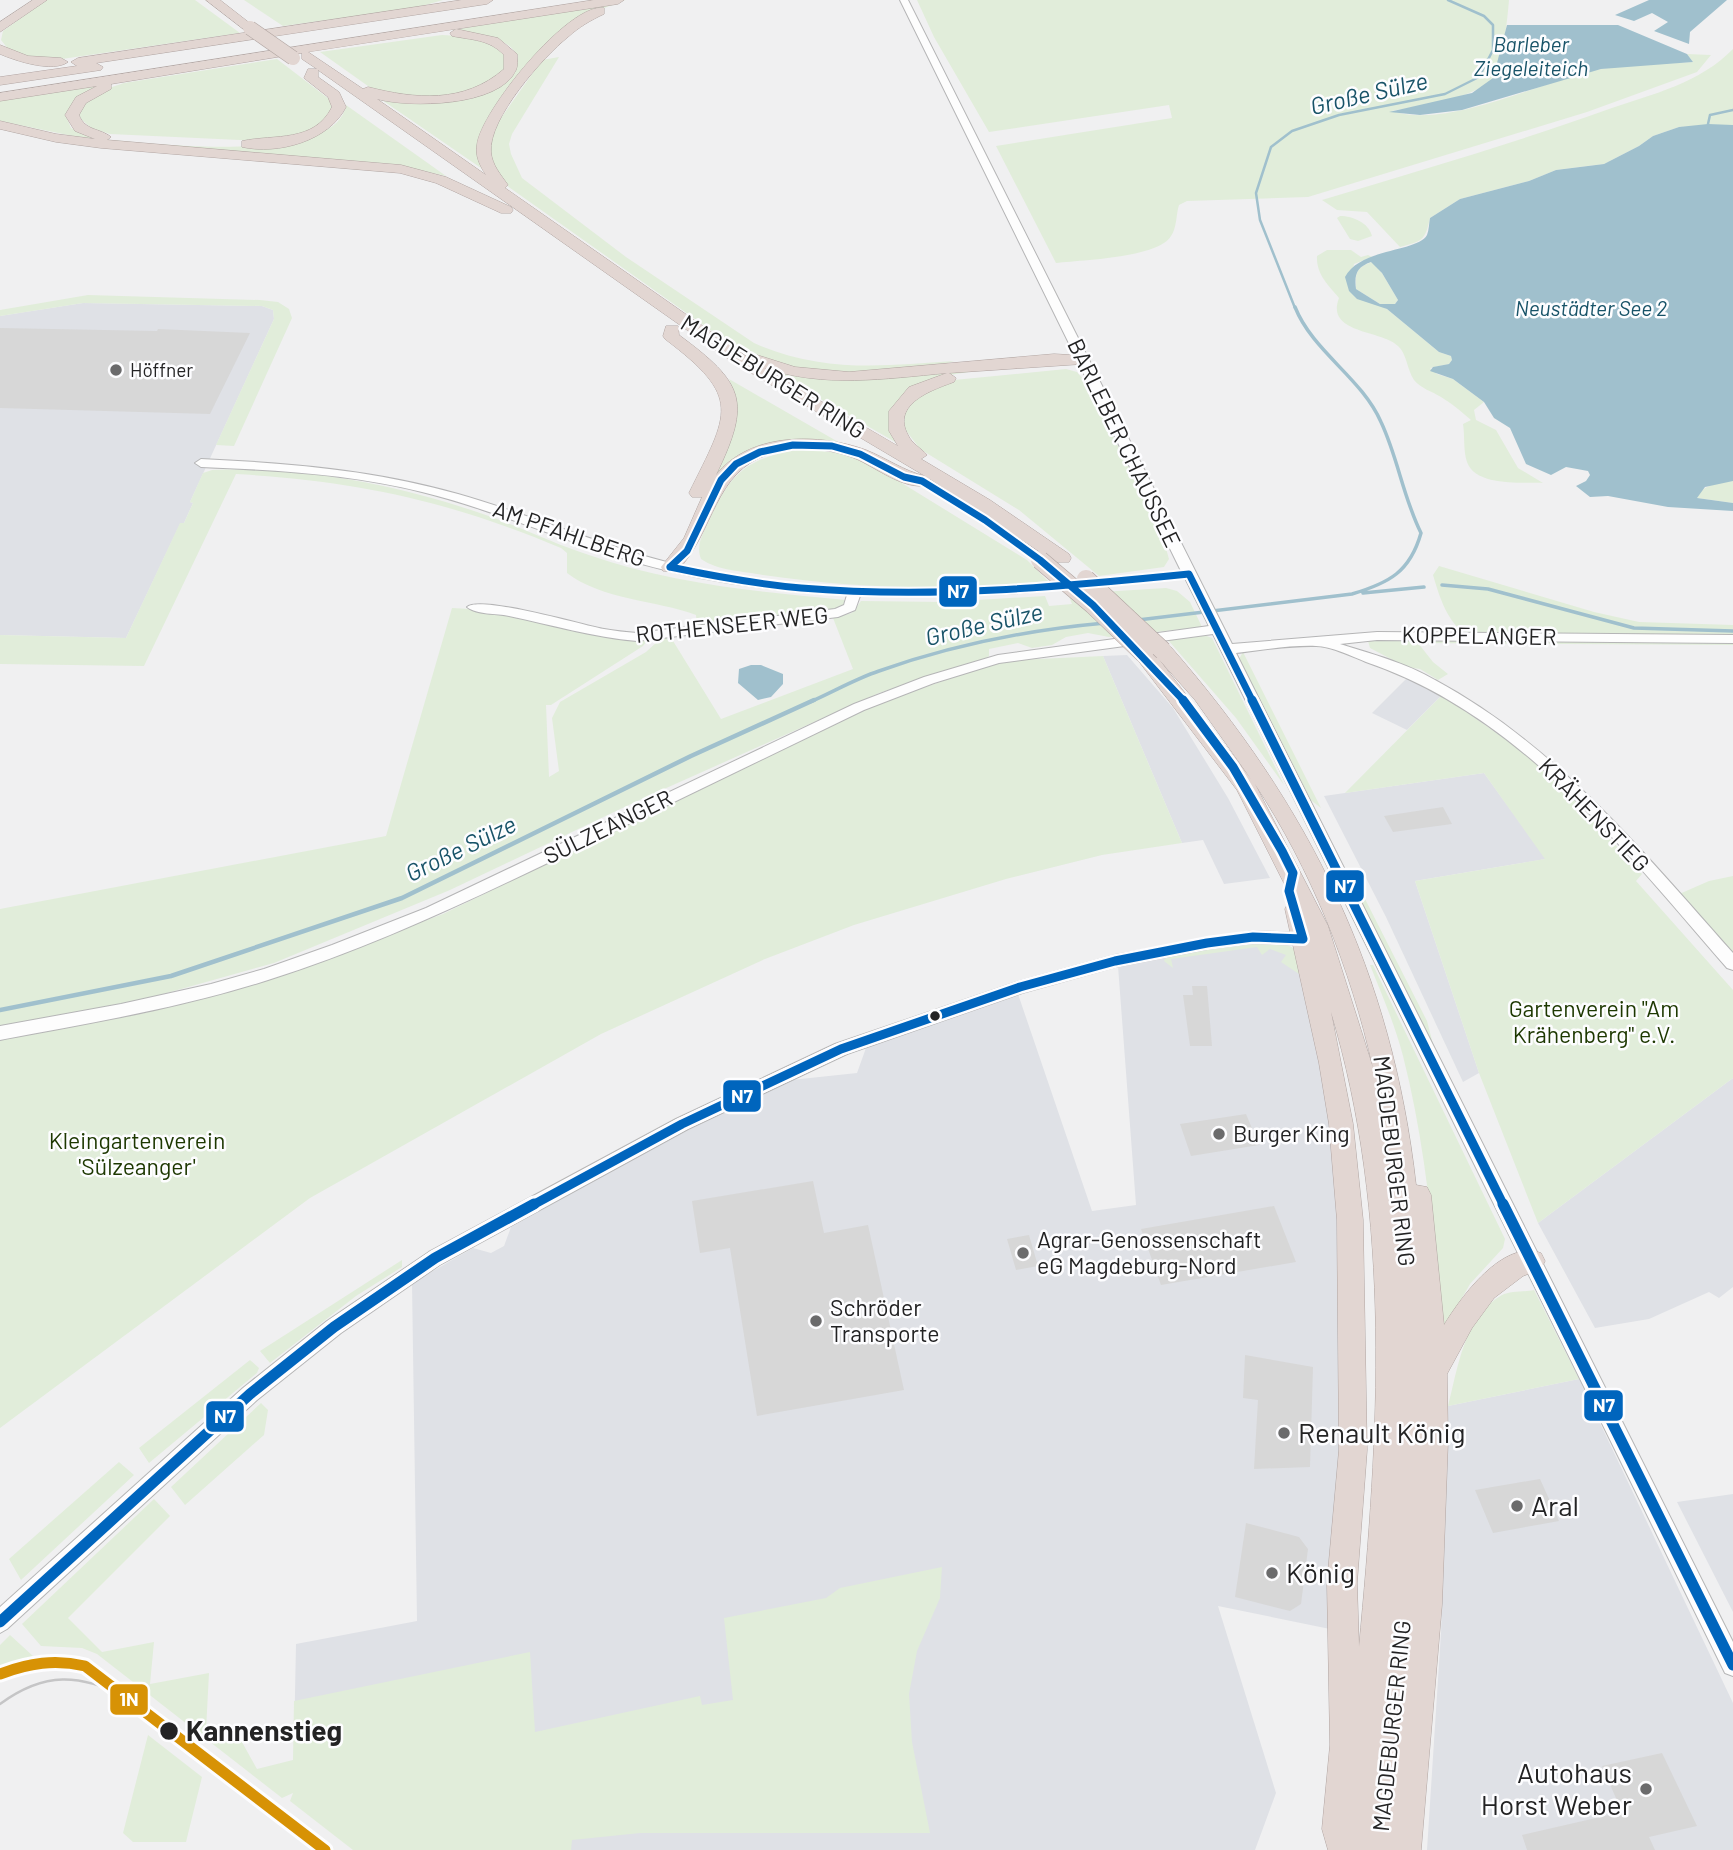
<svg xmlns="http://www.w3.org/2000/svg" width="1733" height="1850" font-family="Barlow,sans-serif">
  <rect width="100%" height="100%" fill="#f0f0f1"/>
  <path fill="#dfe1e6" d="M83,303L262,306L273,310L274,319L190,502L193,503L184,523L180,524L126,638L0,635V316Z
    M1127,655L1173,708L1228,798L1270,878L1224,884L1203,840L1182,843L1103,656Z
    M1407,678L1442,695L1407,730L1372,713Z
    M1484,773L1546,859L1415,881L1479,1073L1463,1082L1386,917L1324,796Z
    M1257,942L1298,953L1325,1083L1335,1171L1345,1344L1330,1629L1218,1606L1276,1793L1255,1850H491L293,1792L296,1644L417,1621L412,1283L473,1248L491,1253L504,1246L511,1227L690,1127L791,1080L857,1073L866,1048L1018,994L1092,1211L1136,1205L1118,966Z
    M1733,1078V1287L1719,1298L1709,1292L1649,1319L1595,1328L1538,1223Z
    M1579,1379L1733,1703V1850H1427L1441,1633L1448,1406Z
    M1733,1494V1612L1677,1502Z"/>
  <path fill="#e1edda" d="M46,0H195L240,33L55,60L36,59L9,50L1,40L3,31Z
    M244,0H443L415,8L283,26Z
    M626,0L577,18L547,42L484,127L477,149L481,168L382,100L442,102L515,71L518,56C504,33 473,34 452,30Z
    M917,0H1509C1507,23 1504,54 1494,75C1483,98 1416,106 1392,111C1449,130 1543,80 1601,69C1631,64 1663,64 1693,62L1687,54L1711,55L1697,72L1587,112L1308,197L1187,201L1179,205C1176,214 1177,228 1171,236C1158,258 1081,260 1056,263L996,146L1172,118L1169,105L989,132L934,37Z
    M442,35C465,36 489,39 506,56L504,70L498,77L463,93L426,98L375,91L320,52Z
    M1733,49V125L1679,127L1653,136L1639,146L1604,164L1556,170L1529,181L1460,199L1430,218C1425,241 1422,241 1400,247L1367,212L1337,210L1322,200C1418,171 1515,143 1609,109C1653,94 1700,83 1733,49Z
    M559,57L512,134L509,144L511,154L522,178L626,257L754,343C822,373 882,366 954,361C884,385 789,382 726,341L506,185L492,170L489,135L542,60Z
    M277,59L333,102L332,112L315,128L300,134L259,141L110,134L91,128L81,119L79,114L82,103L103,90L124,83Z
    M110,82C92,90 72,96 66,116L71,128L88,136L110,140C155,144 337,165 346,105L446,176L391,164L97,141L0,121V99Z
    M1340,216C1353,216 1369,223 1372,236L1358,241L1350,239L1337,218Z
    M1327,250H1351L1361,257L1368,255L1372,257L1354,264L1349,291L1387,309L1439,352L1451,356L1452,360L1449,364L1430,368L1437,374L1453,379L1484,402L1474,410L1476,420L1496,430L1518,468L1543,483C1522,482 1476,487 1467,462C1463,450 1465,436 1463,424L1471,420C1462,412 1451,403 1441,397C1433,392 1420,388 1414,380C1407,370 1407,354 1398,346C1382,330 1325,334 1339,298C1328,285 1316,274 1317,256Z
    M1372,262L1382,273L1398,300L1395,304H1380L1356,289C1355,274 1356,267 1372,262Z
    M88,295L260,300L278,302L289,309L292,318L234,446L216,445L274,319L273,310L262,306L83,303L0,316V310Z
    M763,366L795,374L987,369L950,375L910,390L897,443Z
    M1066,369L1077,372L1088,385L1163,538L1169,559L1164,567L1099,576L1019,510L920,449L904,428L905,413L918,395L954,380Z
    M729,379L840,443L747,453L684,545L681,544L735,426L737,403Z
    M803,449L848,454L892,477L1027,560L1048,581C953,591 858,589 763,575C743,571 718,571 701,559C696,546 702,535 708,523C730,472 748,457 803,449Z
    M212,470C298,465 399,485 480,513C517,525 552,543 589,555C672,584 759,592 846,600L845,605L842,608L697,626L696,615C656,600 602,600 567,573V553L561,548C448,501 359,481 236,474L144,666L0,664V635L126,638L180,523H184L193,503L190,502L203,473Z
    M1733,481V503L1697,498C1702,484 1720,483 1733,481Z
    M1439,566L1594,612L1639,622L1733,625V636L1463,632C1446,619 1439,595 1433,575Z
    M1166,588L1177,591L1190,602L1202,627L1109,637L1088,633L1066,637L1052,645L1032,648L1018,643L989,649V656L986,658L879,693L635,802L450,890L274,963L142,1000L0,1026V909L386,836L452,608L488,610L648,640L643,646L551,705H546L549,777L559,771L552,718L560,702L646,652L658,641L670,636L721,719L853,669L833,618L852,613L861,601L944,602L1045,596L1049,606L1072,604L1068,594Z
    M1204,635L1212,638L1284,785L1236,718L1168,640Z
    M1372,639L1733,642V645L1418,643L1433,662L1448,674L1438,680L1420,669L1406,667L1370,648L1368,641Z
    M1243,652L1321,808L1308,798L1239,659Z
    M1103,656L1182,843L1102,855L1006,879L854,925L765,959L601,1034L310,1198L0,1428V1038L148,1012L243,987L443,914L877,704L986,666L1017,660Z
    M1442,695L1541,764L1642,874L1636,881L1733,990V1078L1538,1223L1479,1073L1415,881L1545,859L1484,773L1345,793Z
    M1733,876V957L1677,895L1709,881Z
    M1362,893L1427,1021L1433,1044L1359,898Z
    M1236,943H1284L1297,950L1304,971L1299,974L1281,962L1286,955L1270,949L1262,955L1257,947L1171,959L1173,968L1164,961L1167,955Z
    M1370,965H1373L1505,1239L1503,1248L1470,1284L1442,1333C1434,1240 1426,1146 1403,1056C1395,1025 1382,995 1370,965Z
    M402,1260V1267L356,1296L270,1363L260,1351Z
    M1534,1290L1579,1379L1448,1406C1458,1368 1464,1316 1502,1295C1510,1291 1525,1292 1534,1290Z
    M250,1360L259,1368L257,1373L149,1463L139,1448Z
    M261,1403L268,1410L264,1435L185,1505L171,1487Z
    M119,1462L134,1475L21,1580L9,1559Z
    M154,1499L170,1516L68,1618L102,1652L154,1642L150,1684L209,1673L206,1730L233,1726L257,1769L293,1760L294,1701L530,1652L535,1732L700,1696L702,1705L733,1700L724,1618L826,1598L840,1588L942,1567L940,1598L917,1651L909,1694L912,1742L930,1833H640L572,1840L571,1850H353L290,1801L293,1793L282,1798L97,1654L82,1648L41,1646L22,1624Z
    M10,1635L33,1656L0,1668V1645Z
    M148,1735L202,1777L186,1842H133L123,1833Z"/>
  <path fill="#a0c0cd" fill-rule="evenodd" d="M1649,0H1727L1690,32L1689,44L1654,31L1668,22L1652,13L1634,21L1615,15Z
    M1507,25H1618L1687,54L1693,62L1601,69L1462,110L1420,115L1389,112L1472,93L1493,78Z
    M1708,124L1733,125V481L1705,487L1697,498L1733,503V511L1668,507L1608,496L1590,497L1576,486L1586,481L1590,475L1588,471L1566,467L1551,475L1526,464L1510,428L1494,418L1484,402L1453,379L1430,371L1433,367L1449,364L1452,360L1451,356L1439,352L1387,309L1357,299L1349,291L1345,277C1360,248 1418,252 1427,235C1429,230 1429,223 1430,218L1460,199L1529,181L1556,170L1604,164L1639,146L1653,136L1679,127ZM1371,262L1382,273L1398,300L1395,304H1380L1356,289C1354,274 1357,267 1371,262Z
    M751,665H761L783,674V684L771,697L758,700L738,683L739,669Z"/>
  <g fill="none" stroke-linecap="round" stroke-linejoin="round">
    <path stroke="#a0c0cd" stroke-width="2.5" d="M1708,124L1710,115L1733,110
      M1295,308L1260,220L1256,193L1271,147L1292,131L1339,115L1445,94L1479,77L1493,50V25L1484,16L1448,0"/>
    <path stroke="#a0c0cd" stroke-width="3.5" d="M1442,585L1488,589L1634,628L1733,631
      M1363,593L1424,587
      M1138,620L1352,594C1389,583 1410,572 1421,533C1403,497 1398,458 1381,422C1361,377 1313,352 1295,307
      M810,702C833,692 855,679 879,671C952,645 1028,630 1105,623"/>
    <path stroke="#a0c0cd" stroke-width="4.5" d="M0,1010L171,976L402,898L691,756L814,700"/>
  </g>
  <path fill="#d7d7d7" d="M0,328L157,331L158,329L250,333L210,414L0,408Z
    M1443,807L1452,824L1393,832L1384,816Z
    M1192,986H1207L1212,1046H1190L1183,995H1193Z
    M1246,1114L1259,1145L1191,1156L1180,1124Z
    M813,1181L824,1233L868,1225L904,1390L757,1416L730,1248L700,1253L692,1201Z
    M1274,1206L1296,1262L1161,1285L1141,1229Z
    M1029,1235L1038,1266L1016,1270L1007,1239Z
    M1245,1355L1313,1367L1310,1467L1254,1469L1258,1400L1243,1398Z
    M1540,1479L1559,1521L1493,1533L1475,1490Z
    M1246,1523L1299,1537L1308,1549L1301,1604L1290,1611L1235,1597Z
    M1662,1753L1697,1826L1649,1837L1655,1850H1527L1522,1835L1622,1812L1602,1766Z"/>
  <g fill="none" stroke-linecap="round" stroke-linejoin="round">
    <defs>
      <path id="minor" d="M900,0H908L1232,644L1377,632L1733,635V643L1377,640L1340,644C1372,654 1406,663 1435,680C1556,745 1643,852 1733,953V970L1727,968C1624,850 1520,714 1366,662C1351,656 1331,646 1316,646C1290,645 1262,650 1236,653L1733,1642V1676L1725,1673L1213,634L999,663L934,683L864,710C769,756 674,802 579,848C477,897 376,946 268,980C181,1008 90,1023 0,1040V1026L121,1004L211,984L264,969L332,945L426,908L854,704L924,677L998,655L1209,626L1185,578L1007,594L860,596L855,610L838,617L637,641C593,637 552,625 509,616C496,613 477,615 467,607C480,595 582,625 604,629C615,631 626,632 637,633L835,609L844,605L847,595C776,592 706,582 638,563C565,542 495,510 422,492C350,474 275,470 201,467L195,463L201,459C288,463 374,470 458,494C539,517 617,553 701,570C858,602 1023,587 1181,571Z
        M1253,931L1303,933L1309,935L1311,939L1309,943L1303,945L1253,943L1207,949L1115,967L1022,993L847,1054L688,1129L441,1264L341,1333L257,1400L7,1629L0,1633V1607L243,1388L327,1321L429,1252L676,1119L835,1044L1020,981L1115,955Z"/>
      <path id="highway" d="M33,0H47L0,32V22Z
        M206,0H220L256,28L254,31H246Z
        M462,0H493L487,4L96,63L103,67L101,70L0,85V77L77,66L71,62L78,58Z
        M594,0H624L618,4L456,29L498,38L517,54C517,59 518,66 516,70C500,107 409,108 377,99L486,175C480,166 475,156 477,145C480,112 569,2 604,8V14C591,20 579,27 568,37C543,57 488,119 491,152C492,165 501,175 508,185L505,188L750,359L757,355L795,367L849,372L1054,354L1089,356L1091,359L1083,364L949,373L956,378L954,382C932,390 891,404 908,435C912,444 921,448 927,455L921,459L990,500L1069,554L1071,558L1069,562H1055L930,479L928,485C904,491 876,467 854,458C828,448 797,446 770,454C713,471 715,532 677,571H663L661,567L684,538L702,497H692L689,493C729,412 743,398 665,339L663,336L666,326H678L679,335C744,383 752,401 716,475C750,432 819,433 866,450C886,458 904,471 925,476L731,361L318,70V77L339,92L346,107C329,141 278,155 242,147V141C275,134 314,143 332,107L328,97L304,78L308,69H317L302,59V53L111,84V89L86,103L79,115C85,131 100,128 111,137L107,140L401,165L446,177L511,207L513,210L511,213H501L436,183L400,173L101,148L56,142L0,129V121L56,134L95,139L75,131L65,115L76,97L97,86L0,101V93ZM456,29L450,33L452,36C471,40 489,39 504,55V69C464,104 415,99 368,87L363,89L308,52ZM764,368C824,388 884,379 947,373L909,387L889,411V431L898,446Z
        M0,45L28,56L61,58L68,62C53,73 16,61 0,54Z
        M1163,645L1170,646C1310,806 1392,973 1416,1185L1427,1187L1431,1195L1444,1325C1461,1297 1503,1239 1541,1253L1545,1261L1541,1269L1523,1276L1494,1298L1472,1328L1447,1374L1448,1441L1442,1604L1421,1850H1328L1322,1829L1330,1745L1327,1583L1339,1450L1337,1220L1329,1124L1319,1063L1285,909L1288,903L1293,901L1237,790L1137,659L1134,654L1137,649H1151L1251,779L1195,700L1156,656L1153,651L1156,646ZM1255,784C1311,869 1351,969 1373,1068L1328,926ZM1331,1012C1393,1217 1379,1436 1359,1647L1357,1583L1367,1450L1363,1220L1353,1124Z"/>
    </defs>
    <use href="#minor" stroke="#b5b5b6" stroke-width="2"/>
    <use href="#highway" stroke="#b1a5a2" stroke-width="1"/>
    <use href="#minor" fill="#fdfdfd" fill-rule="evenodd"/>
    <use href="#highway" fill="#e2d6d2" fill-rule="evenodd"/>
    <path stroke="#c5c5c6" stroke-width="2.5" d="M0,1704C45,1671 79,1674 128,1697"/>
    <defs>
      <path id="highway-bridge-far1" d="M250,28L293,58"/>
      <path id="highway-bridge" d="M1040,560L1093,605L1144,654
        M1086,579L1163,651"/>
    </defs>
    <use href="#highway-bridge-far1" stroke="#b1a5a2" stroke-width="15" stroke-linecap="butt"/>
    <use href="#highway-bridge" stroke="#b1a5a2" stroke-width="19" stroke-linecap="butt"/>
    <use href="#highway-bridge-far1" stroke="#e2d6d2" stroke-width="14"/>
    <use href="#highway-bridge" stroke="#e2d6d2" stroke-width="18"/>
    <defs>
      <path id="bus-1-far2" d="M670,567C713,576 757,584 801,588C931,599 1060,587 1189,574L1253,702
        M670,567L687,551L721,480L736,464L760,452L793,445L832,446L860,454L904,477L922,481L985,520L1040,560L1093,605L1185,702"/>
      <path id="bus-1-far1" d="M1252,700L1504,1206
        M531,1206L682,1124L841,1049L1020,987L1115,961L1207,943L1253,937L1303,939L1289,891L1293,873L1282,851L1233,767L1183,700"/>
      <path id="bus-1" d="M1503,1204L1733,1665
        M0,1622L250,1394L334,1327L435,1258L534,1204"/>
    </defs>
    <use href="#bus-1-far2" stroke="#fdfdff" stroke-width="11"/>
    <use href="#bus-1-far1" stroke="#fdfdff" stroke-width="14"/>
    <use href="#bus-1" stroke="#fdfdff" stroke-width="17"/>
    <use href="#bus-1-far2" stroke="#0065bd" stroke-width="7"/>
    <use href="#bus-1-far1" stroke="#0065bd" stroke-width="9"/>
    <use href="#bus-1" stroke="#0065bd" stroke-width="11"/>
    <defs>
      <path id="tram-1" d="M0,1674C29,1663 55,1659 85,1666L325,1850"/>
    </defs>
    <use href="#tram-1" stroke="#fdfdff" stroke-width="17"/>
    <use href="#tram-1" stroke="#d79205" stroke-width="11"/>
  </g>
  <g fill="#6b6b6c" stroke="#fdfdff" stroke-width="2.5">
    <circle cx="116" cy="370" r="7"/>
    <circle cx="1219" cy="1134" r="7"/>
    <circle cx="1023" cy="1253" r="7"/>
    <circle cx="816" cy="1321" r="7"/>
    <circle cx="1284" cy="1433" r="7"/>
    <circle cx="1517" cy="1506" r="7"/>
    <circle cx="1272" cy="1573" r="7"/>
    <circle cx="1646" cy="1789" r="7"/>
  </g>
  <g fill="#232324" stroke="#fdfdff" stroke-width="2.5">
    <circle cx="935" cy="1016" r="6"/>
    <circle cx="169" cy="1731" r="10"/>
  </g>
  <g text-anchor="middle" stroke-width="5" stroke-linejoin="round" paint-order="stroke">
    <g font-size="19" fill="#232324" stroke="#fdfdff" text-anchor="start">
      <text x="130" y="377">Höffner</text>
    </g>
    <g font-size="21" font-style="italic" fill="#185368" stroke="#fdfdff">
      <text x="1531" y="52">Barleber<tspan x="1531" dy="24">Ziegeleiteich</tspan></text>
      <text x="1591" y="316">Neustädter See 2</text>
    </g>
    <g font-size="23" fill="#232324" stroke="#fdfdff">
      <text transform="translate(773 377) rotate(32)" y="8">MAGDEBURGER RING</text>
      <text transform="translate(1124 443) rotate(64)" y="8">BARLEBER CHAUSSEE</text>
      <text transform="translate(569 534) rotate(19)" y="8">AM PFAHLBERG</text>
      <text transform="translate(732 625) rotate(-6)" y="8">ROTHENSEER WEG</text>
      <text transform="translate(1479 636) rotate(1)" y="8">KOPPELANGER</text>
      <text transform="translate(1594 815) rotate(46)" y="8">KRÄHENSTIEG</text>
      <text transform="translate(608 827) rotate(-26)" y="8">SÜLZEANGER</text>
      <text transform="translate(1394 1161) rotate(83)" y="8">MAGDEBURGER RING</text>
      <text transform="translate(1392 1726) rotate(-84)" y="8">MAGDEBURGER RING</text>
    </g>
    <g font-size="23" fill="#1d3801" stroke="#fdfdff">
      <text x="1594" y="1017">Gartenverein "Am<tspan x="1594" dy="26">Krähenberg" e.V.</tspan></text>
      <text x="137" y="1149">Kleingartenverein<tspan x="137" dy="26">'Sülzeanger'</tspan></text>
    </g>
    <g font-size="23" fill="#232324" stroke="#fdfdff" text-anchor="start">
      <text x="1233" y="1142">Burger King</text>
      <text x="1037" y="1248">Agrar-Genossenschaft<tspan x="1037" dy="26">eG Magdeburg-Nord</tspan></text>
      <text x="830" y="1316">Schröder<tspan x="830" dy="26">Transporte</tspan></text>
    </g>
    <g font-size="24" font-style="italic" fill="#185368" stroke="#fdfdff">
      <text transform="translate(1369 94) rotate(-13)" y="8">Große Sülze</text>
      <text transform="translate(984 625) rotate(-13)" y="8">Große Sülze</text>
      <text transform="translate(461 849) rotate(-26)" y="8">Große Sülze</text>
    </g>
    <g font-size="28" fill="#232324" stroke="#fdfdff" text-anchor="start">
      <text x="1298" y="1443">Renault König</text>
      <text x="1531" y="1516">Aral</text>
      <text x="1286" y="1583">König</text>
      <text x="1632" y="1783" text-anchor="end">Autohaus<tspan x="1632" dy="32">Horst Weber</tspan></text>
    </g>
    <g font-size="28" font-weight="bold" fill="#232324" stroke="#fdfdff" text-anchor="start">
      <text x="186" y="1741">Kannenstieg</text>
    </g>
  </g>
  <g stroke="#fdfdff" stroke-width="2.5">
    <rect x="938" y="575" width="40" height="33" rx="7" fill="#0065bd"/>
    <rect x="1325" y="869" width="40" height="34" rx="7" fill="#0065bd"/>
    <rect x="722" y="1079" width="40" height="34" rx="7" fill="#0065bd"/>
    <rect x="1583" y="1389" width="41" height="33" rx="7" fill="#0065bd"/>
    <rect x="205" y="1400" width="40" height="33" rx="7" fill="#0065bd"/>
    <rect x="109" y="1683" width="40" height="33" rx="7" fill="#d79205"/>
  </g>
  <g font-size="19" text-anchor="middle" font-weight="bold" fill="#fff">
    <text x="958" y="598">N7</text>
    <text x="1345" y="893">N7</text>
    <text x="742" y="1103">N7</text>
    <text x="1604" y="1412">N7</text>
    <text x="225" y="1423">N7</text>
    <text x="129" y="1706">1N</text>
  </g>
</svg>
